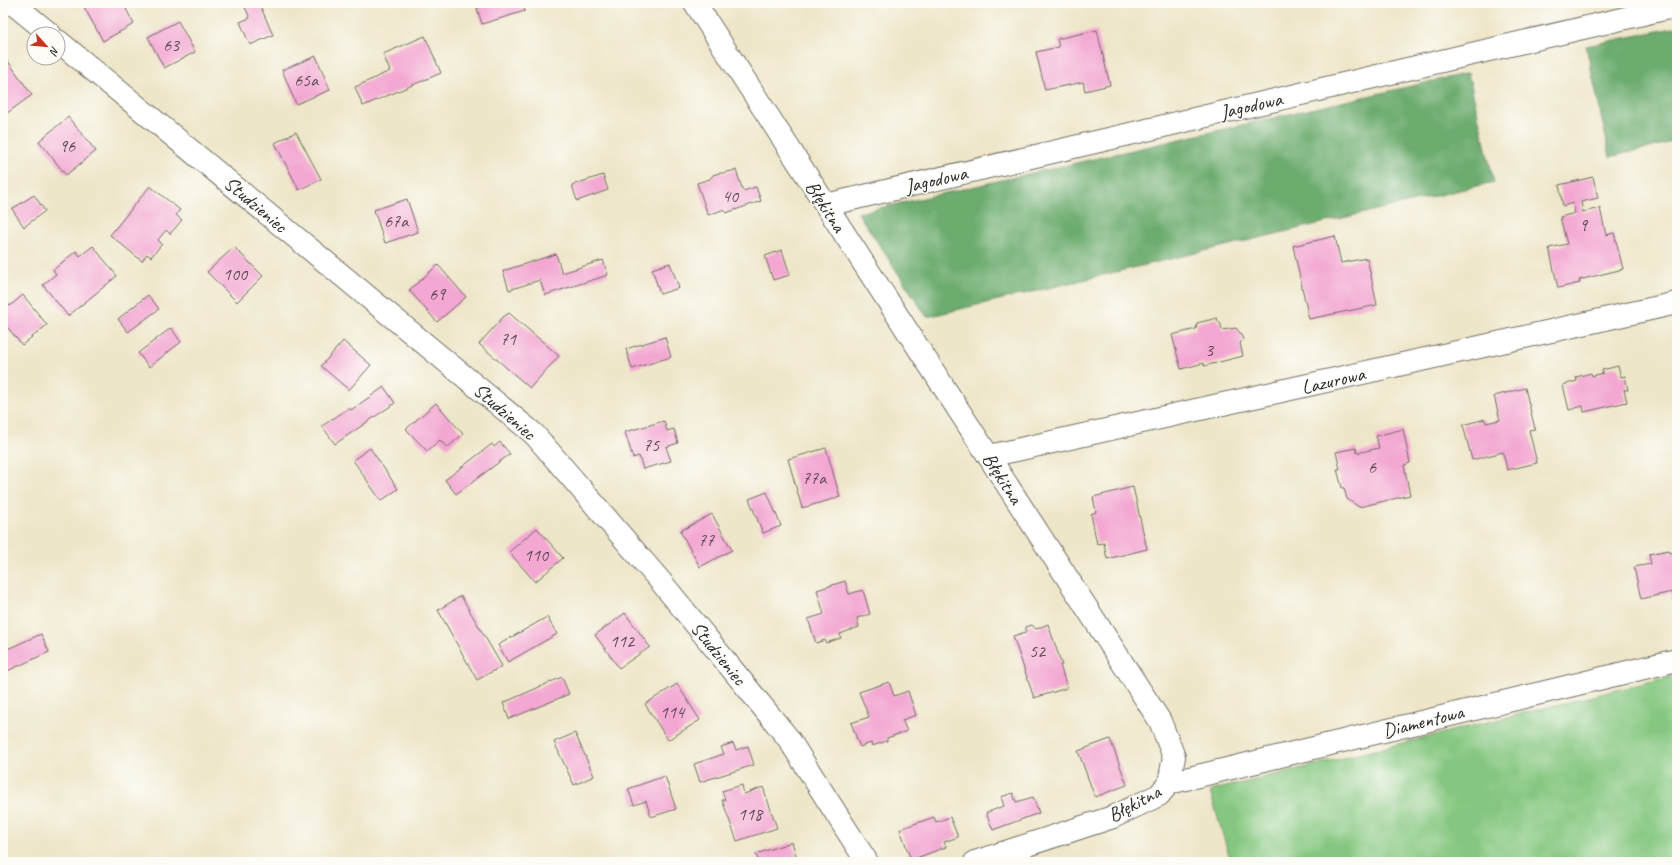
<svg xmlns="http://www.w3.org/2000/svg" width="1680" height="865" font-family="Caveat,sans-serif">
  <rect width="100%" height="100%" fill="#fdfcf7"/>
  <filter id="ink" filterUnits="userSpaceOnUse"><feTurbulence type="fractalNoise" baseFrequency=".025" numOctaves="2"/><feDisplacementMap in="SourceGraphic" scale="8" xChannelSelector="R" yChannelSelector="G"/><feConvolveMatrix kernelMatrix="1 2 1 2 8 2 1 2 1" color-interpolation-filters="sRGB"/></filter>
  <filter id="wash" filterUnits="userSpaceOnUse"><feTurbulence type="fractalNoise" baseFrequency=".012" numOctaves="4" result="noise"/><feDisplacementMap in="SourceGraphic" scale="16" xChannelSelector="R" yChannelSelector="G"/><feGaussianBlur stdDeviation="0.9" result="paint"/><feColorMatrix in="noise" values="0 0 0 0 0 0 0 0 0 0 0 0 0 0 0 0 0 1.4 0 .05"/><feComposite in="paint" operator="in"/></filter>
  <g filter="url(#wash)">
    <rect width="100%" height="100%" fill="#eee6c9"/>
    <path fill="#85c780" stroke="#587956" d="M1677,675V862H1231L1210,791Z"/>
    <path fill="#6cac6e" stroke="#4c6c4c" d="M1677,27V141L1610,157L1586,46Z
      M1468,73L1494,182L927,317L858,213Z"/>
    <g id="blocks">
      <path fill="#f3a7d2" d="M91,3H123L134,24L103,41L84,7Z
        M243,3H259L273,35L250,45L240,22L250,18Z
        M494,3H522L525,11L482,24L477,8Z
        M178,21L195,52L164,68L148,37Z
        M1097,30L1110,85L1085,91L1083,82L1045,90L1036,52L1059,47L1057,39Z
        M425,36L441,73L363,106L355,87L390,71L383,54Z
        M316,56L330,90L296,104L282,70Z
        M7,60L32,95L3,116V63Z
        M68,117L96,151L66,175L39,141Z
        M296,132L321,179L299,190L275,143Z
        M736,170L743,191L756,187L761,201L726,213L725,209L708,215L697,183L710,179L713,175L719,173H723Z
        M603,175L608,190L577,201L572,185Z
        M1593,177L1598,198L1581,202L1583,212L1600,208L1606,235L1614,233L1623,269L1579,280L1580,283L1558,288L1549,248L1567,244L1560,217L1575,213L1573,203L1563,206L1559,185Z
        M150,186L180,210L176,215L182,220L170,234L166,230L158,240L162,244L151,257L147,254L142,261L110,235Z
        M34,195L45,211L24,227L12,209Z
        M407,199L418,232L385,243L374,210Z
        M1335,236L1341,263L1367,258L1377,305L1309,319L1293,246Z
        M93,246L117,276L68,316L43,285L56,274L53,270L76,251L80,256Z
        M234,247L263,276L237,302L207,272Z
        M782,250L790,275L773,280L765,256Z
        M556,254L562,273L603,260L608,275L545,295L540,280L509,290L503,271Z
        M670,263L679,288L660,294L652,269Z
        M438,265L466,297L437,322L409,290Z
        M23,295L47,325L22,345L3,322V304L6,301L10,306Z
        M148,295L159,309L128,332L118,319Z
        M509,313L559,356L530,388L479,344L503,317Z
        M1217,318L1218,322H1220L1222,330L1236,328L1241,334L1243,340L1240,343L1243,356L1204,366V363L1181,369L1172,335L1196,329L1197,323Z
        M171,328L181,342L149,367L138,353Z
        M665,337L671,357L632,369L626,349Z
        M343,341L371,365L349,390L321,366Z
        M1618,366L1621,377L1625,376L1628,390H1624L1627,402L1584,412L1583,406L1569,410L1563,385L1577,381L1576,377L1591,373L1592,376L1603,373L1602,370Z
        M384,387L395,403L335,444L322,426L349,408L351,410Z
        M1525,388L1535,429L1529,430L1537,463L1507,470L1503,452L1472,460L1463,425L1485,419L1486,423L1500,420L1494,396Z
        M436,403L463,434L447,448L440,440L427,451L406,429Z
        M664,421L667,431L674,429L678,443L666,447L671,461L643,469L639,456L633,458L625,432Z
        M1403,429L1410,463L1404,465L1410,495L1359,507L1347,499L1344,488H1342L1337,469H1340L1336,452L1356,448L1357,453L1379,448L1376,436Z
        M500,442L510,454L456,494L445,480L492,444L494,447Z
        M370,448L398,489L381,501L353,460Z
        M826,448L840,497L802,508L788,459Z
        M1133,487L1147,549L1107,559L1104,543L1097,544L1091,514L1096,512L1093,497Z
        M767,492L781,526L763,533L749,499Z
        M712,514L732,550L700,567L680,531Z
        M537,528L563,558L535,582L509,552Z
        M1669,550L1670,553L1677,551V608L1676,609L1672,592L1641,599L1634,567L1651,564L1649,554Z
        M845,581L849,594L863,590L870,614L857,618L859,627L840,634L841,638L826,643L825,640L816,643L808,619L824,614L817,590Z
        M461,596L502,666L477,680L438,610Z
        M625,613L650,647L619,668L595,635Z
        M547,617L557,634L508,662L498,645Z
        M1048,624L1062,665H1060L1067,688L1034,698L1013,636L1026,632V627L1032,625L1036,629Z
        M41,634L49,652L3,673V651Z
        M562,677L569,694L509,719L503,703Z
        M889,682L894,696L908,691L916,715L902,720L907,731L887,738V741L872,746L871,743L860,747L851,723L869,717L859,692Z
        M677,684L700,720L668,740L645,704Z
        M575,733L594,776L574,785L554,742Z
        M1110,739L1127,785L1095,797L1078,751Z
        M733,743L736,750L748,746L754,765L700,782L694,764L724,754L721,747Z
        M665,776L676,809L651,817L646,801L634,805L628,789Z
        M742,785L744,794L763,787L777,828L737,841L722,800H725L722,791Z
        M1013,793L1016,802L1033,797L1039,813L993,830L986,813L1004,806L1001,797Z
        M934,817L936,822L950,817L958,837L944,842L946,847L911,860L900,829Z
        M792,842L798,862H759L756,854Z"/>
    </g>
  </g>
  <g filter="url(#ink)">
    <use href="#blocks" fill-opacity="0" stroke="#6f6c62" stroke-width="1"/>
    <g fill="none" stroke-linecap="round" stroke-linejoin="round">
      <defs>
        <path id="minor" d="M12,3L50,34
          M695,3L1160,721L1174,757L1169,783L1159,795L1113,817L975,862
          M58,41L534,434L662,583L788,738L867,862
          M826,205L1677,6
          M989,456L1677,303
          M1169,783L1677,660"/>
      </defs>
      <use href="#minor" stroke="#6f6c62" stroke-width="24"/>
      <use href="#minor" stroke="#fff" stroke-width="22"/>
    </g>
  </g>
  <g text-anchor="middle" stroke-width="3" stroke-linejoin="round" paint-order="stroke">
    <g font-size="18" fill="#5d4a55">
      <text x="171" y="51">63</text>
      <text x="306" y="86">65a</text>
      <text x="67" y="152">96</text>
      <text x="730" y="202">40</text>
      <text x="396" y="227">67a</text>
      <text x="1583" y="231">9</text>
      <text x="235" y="280">100</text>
      <text x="437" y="300">69</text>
      <text x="508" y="345">71</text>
      <text x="1209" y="356">3</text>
      <text x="651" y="451">75</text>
      <text x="1372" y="473">6</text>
      <text x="814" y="484">77a</text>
      <text x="706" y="546">77</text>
      <text x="536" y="561">110</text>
      <text x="622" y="647">112</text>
      <text x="1037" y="657">52</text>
      <text x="672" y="718">114</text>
      <text x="750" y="820">118</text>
    </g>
    <g font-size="20" fill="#2b2b2b" stroke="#fdfcf7">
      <text transform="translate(1251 105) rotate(-13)" y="7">Jagodowa</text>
      <text transform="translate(936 179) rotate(-13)" y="7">Jagodowa</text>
      <text transform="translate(256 204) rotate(40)" y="7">Studzieniec</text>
      <text transform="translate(826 206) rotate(57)" y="7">Błękitna</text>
      <text transform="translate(1333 380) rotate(-13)" y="7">Lazurowa</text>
      <text transform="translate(505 411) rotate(41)" y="7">Studzieniec</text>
      <text transform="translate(1003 478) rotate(57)" y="7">Błękitna</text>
      <text transform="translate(719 653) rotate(51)" y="7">Studzieniec</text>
      <text transform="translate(1423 721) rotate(-14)" y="7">Diamentowa</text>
      <text transform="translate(1134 803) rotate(-28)" y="7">Błękitna</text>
    </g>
  </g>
  <rect width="1680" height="865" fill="none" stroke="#fdfcf7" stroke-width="16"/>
  <g transform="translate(46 46) rotate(117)"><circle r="19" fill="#fdfcf7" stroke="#a9a8a5"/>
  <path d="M0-3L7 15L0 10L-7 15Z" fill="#c8321e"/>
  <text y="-6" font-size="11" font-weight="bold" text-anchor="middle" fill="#2b2b2b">N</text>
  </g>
</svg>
